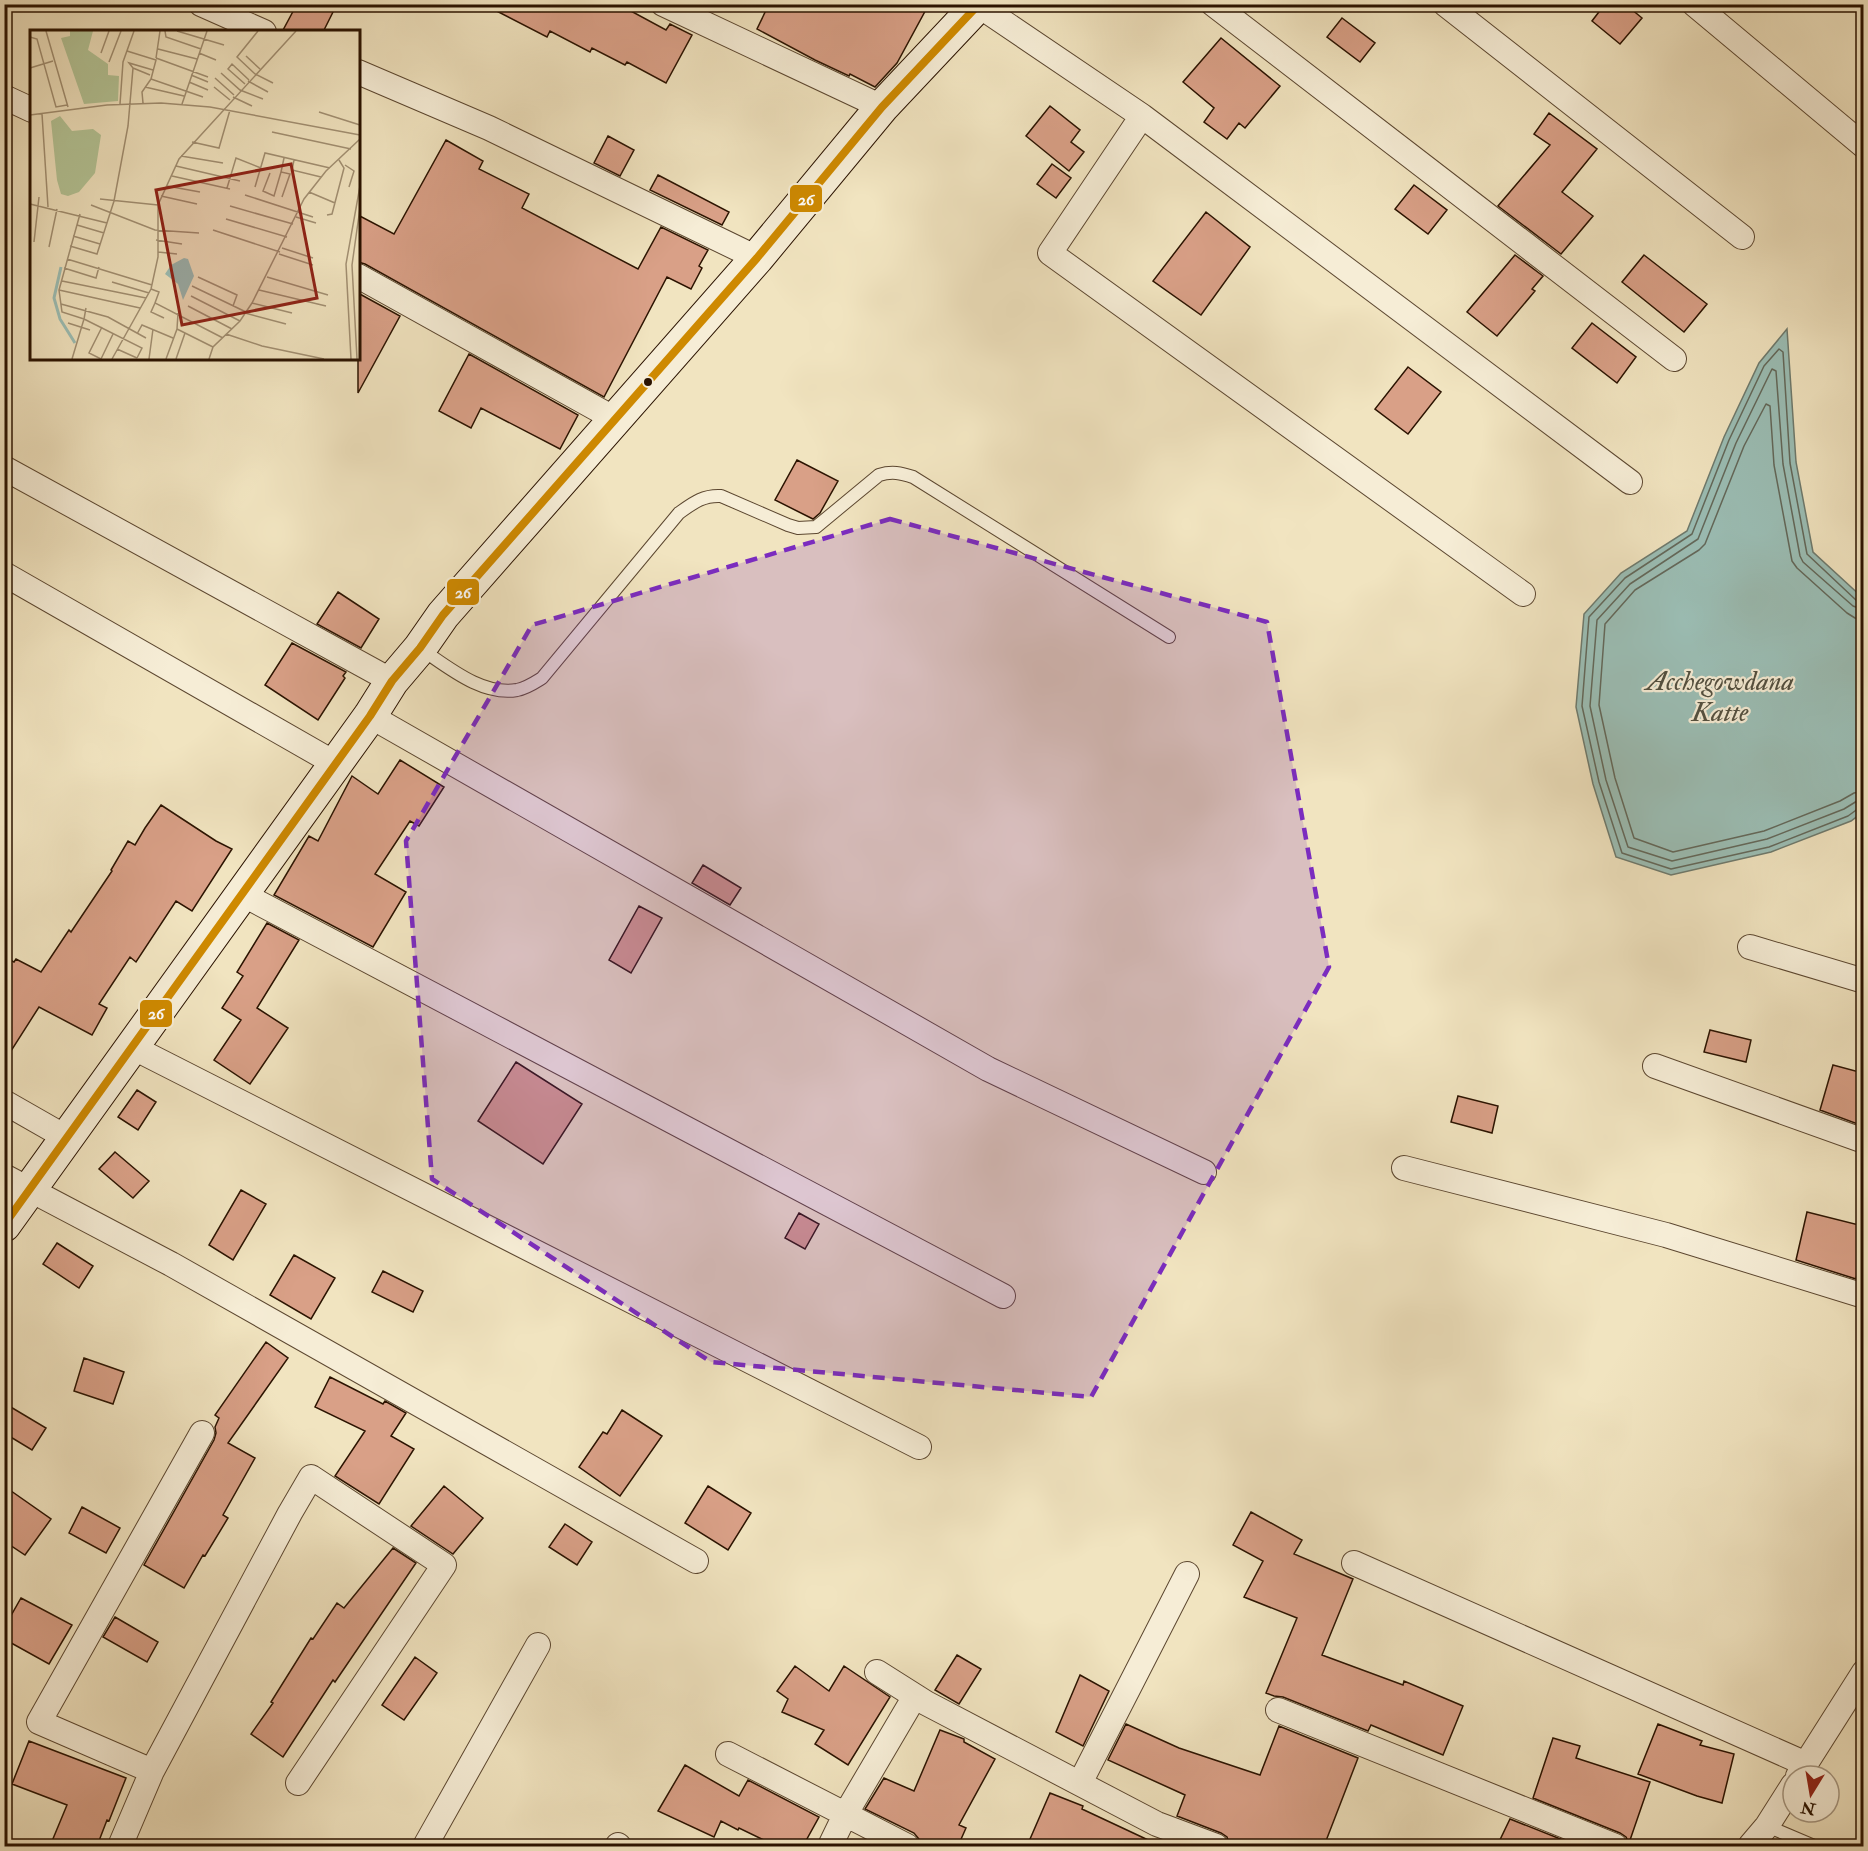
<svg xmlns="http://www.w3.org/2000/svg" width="1868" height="1851" font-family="'IM FELL Double Pica',serif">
  <rect width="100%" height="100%" fill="#f1e4c0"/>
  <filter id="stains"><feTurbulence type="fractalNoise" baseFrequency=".00333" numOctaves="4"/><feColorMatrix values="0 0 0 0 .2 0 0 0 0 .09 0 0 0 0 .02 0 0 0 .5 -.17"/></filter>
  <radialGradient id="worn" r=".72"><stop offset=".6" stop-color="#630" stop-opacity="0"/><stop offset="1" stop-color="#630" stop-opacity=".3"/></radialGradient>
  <path fill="#9bbeb5" stroke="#6e7a6d" stroke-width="1.5" d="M1787,329L1796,462L1813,552L1863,598V812L1851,821L1771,852L1671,875L1616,857L1593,784L1576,707L1584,614L1621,573L1687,531L1724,437L1759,363Z"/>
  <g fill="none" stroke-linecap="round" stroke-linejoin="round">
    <path stroke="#63685a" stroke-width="1.5" d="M1864,602L1857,601L1807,554L1790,463L1783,352L1779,349L1764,366L1729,440L1692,534L1625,578L1589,617L1582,706L1599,782L1622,853L1671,869L1769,847L1848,816L1859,808H1864
      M1864,610L1853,606L1803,562L1800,556L1783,464L1776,371L1772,369L1736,443L1698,539L1630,584L1597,620L1590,706L1606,780L1628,847L1672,861L1767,839L1844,809L1857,801L1864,800
      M1864,619L1855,618L1847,613L1797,568L1792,561L1774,465L1770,406L1766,404L1744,446L1705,544L1699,550L1635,590L1605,624L1599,705L1615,778L1634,838L1673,852L1764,831L1840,801L1854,793L1864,791"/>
  </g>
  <path fill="#d9a087" stroke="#2b1300" stroke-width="1.5" d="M297,4H337L323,32H282Z
    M483,4H618L666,30L670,24L692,35L666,83L627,62L625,65L592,48L590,52L550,31L547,37Z
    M769,4H929L897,63L875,87L850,74L849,76L815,60L757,29Z
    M1605,4H1625L1642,18L1620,44L1592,21Z
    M1342,18L1375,43L1360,62L1327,37Z
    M1221,38L1280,86L1245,128L1239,123L1227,139L1204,122L1214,108L1183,82Z
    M1050,106L1080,130L1071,142L1084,152L1069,171L1026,136Z
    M1549,113L1597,149L1562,192L1593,216L1561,254L1498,206L1550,145L1534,134Z
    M608,136L634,150L620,176L594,163Z
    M446,140L483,161L479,169L529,194L522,208L638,269L661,227L708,250L699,266L702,268L691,289L667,277L604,397L365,264L358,262V215L394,234Z
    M1052,164L1071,178L1056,198L1037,184Z
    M658,175L729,212L722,225L650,190Z
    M1414,185L1447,210L1428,234L1395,209Z
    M1206,212L1250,247L1201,315L1153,281Z
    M1515,255L1543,276L1532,289L1535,291L1497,336L1467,312Z
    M1644,255L1707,304L1684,332L1622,282Z
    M358,293L400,316L358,393Z
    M1592,323L1636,357L1617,383L1572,348Z
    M469,354L578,415L560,449L481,408L471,428L439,411Z
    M1408,367L1441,392L1408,434L1375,409Z
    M797,460L838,481L820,513L813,519L775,500Z
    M338,592L379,619L361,648L317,624Z
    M292,643L346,672L343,676L345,678L318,720L265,685Z
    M400,760L444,787L419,826L410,821L375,874L406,892L373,947L274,895L309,836L318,841L352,776L378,794Z
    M161,805L216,841L232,849L192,911L176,901L136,962L130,957L99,1004L107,1008L92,1035L39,1007L4,1062V957L14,962L16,959L41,972L69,930L71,932L112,871L111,870L128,841L135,845L145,828Z
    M703,865L741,888L730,905L692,883Z
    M639,906L662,918L631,973L609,960Z
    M267,923L299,940L257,1008L288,1028L250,1084L214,1060L241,1020L222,1008L243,976L237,972Z
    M1710,1030L1751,1040L1746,1062L1704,1052Z
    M516,1062L582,1104L543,1164L478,1121Z
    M1833,1065L1863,1073V1126L1820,1110Z
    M137,1090L156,1102L138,1130L118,1117Z
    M1458,1096L1498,1106L1492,1133L1451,1122Z
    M115,1152L149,1181L133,1198L99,1169Z
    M241,1190L266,1204L233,1260L209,1245Z
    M1807,1212L1863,1226V1248L1856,1279L1796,1260Z
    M799,1213L819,1224L805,1249L785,1238Z
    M57,1243L93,1266L79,1288L43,1264Z
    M294,1255L335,1278L311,1319L270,1295Z
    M383,1271L423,1291L413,1312L372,1292Z
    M266,1342L288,1358L228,1443L255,1458L223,1515L228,1518L205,1556L203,1555L184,1588L144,1565L214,1440L216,1433L215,1427L219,1418L215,1415Z
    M84,1358L124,1372L113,1404L74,1391Z
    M330,1377L383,1404L385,1401L406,1413L391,1436L414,1449L379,1504L335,1476L365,1431L315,1407Z
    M4,1403L46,1428L32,1450L4,1433Z
    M622,1410L662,1436L620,1496L579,1467L603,1432L607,1434Z
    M4,1486L51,1519L25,1555L4,1541Z
    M444,1486L483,1518L453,1554L411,1526Z
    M708,1486L751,1513L728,1550L685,1523Z
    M82,1507L120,1528L106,1553L69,1533Z
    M1251,1512L1302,1540L1294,1554L1353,1579L1322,1655L1403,1685L1404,1681L1463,1706L1443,1755L1371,1725L1368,1731L1283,1697L1274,1696L1266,1693L1297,1618L1244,1597L1263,1561L1233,1545Z
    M565,1524L592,1542L577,1565L549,1547Z
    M393,1548L416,1563L335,1682L333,1680L283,1757L251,1734L273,1703L271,1702L311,1638L313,1639L337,1603L344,1608Z
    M21,1598L72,1625L49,1664L4,1639V1628Z
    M115,1617L158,1642L147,1662L103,1637Z
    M957,1655L981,1669L959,1704L935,1690Z
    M415,1657L437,1673L404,1720L382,1705Z
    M795,1666L829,1691L844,1666L890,1697L848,1765L815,1744L824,1730L782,1712L788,1699L777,1691Z
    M1080,1675L1109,1691L1083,1746L1056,1732Z
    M1126,1724L1179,1748L1260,1775L1279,1726L1358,1758L1324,1846H1230L1227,1837L1221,1833L1177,1816L1185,1795L1108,1760Z
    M1658,1724L1702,1741L1700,1745L1734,1754L1722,1803L1697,1796L1638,1774Z
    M940,1730L964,1739V1742L995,1759L959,1825L966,1828L958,1846H921L919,1839L914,1833L865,1809L884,1778L914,1791Z
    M1553,1738L1580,1746L1576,1758L1650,1782L1629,1843L1626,1837L1620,1833L1533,1798Z
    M29,1741L126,1778L109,1821L107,1820L97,1846H50L67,1805L12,1784Z
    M685,1765L739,1796L748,1780L819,1817L803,1846H776L739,1828L738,1830L721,1821L714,1837L658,1811Z
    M1050,1793L1083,1806L1082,1809L1161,1846H1027Z
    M1510,1819L1578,1846H1497Z"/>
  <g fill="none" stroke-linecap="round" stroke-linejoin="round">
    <defs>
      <path id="lane" d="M421,649C448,667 482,696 517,690C527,688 534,683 542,678L679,513C693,503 703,495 721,496L788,525L798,528L816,527L879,475C892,471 901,473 913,477L1169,637
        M1767,1826L1814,1846"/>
      <path id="street" d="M201,4L264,32
        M663,4L882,107
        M1213,4L1674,359
        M1445,4L1742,237
        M1694,4L1864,146
        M978,5L1142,116L1630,482
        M358,72L489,128L757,258
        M4,97L32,110
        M1142,116L1050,253L1523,594
        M358,276L615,419
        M4,468L392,681
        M4,574L336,764
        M370,716L988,1069L1204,1172
        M242,894L1003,1296
        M1750,947L1864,981
        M132,1047L919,1447
        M1655,1066L1864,1141
        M4,1102L67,1138
        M1404,1168L1666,1235L1864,1296
        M4,1176L171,1264L696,1561
        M1354,1563L1806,1764
        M877,1672L926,1703L1157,1824L1216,1846
        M1278,1710L1615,1846
        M728,1754L907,1846
        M152,1771L290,1513L311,1477L444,1565L298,1783
        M1798,1776L1864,1672
        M1080,1783L1187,1574
        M618,1845L619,1846
        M120,1846L152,1771L39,1722L202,1433
        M425,1846L538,1645
        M830,1846L845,1815L915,1696
        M1750,1846L1767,1826L1793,1785"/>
      <path id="secondary" d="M4,1225L370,716L392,681L420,648L443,615L757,258L882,107L979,4"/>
    </defs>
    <use href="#lane" stroke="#5c4730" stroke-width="14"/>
    <use href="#street" stroke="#5c4730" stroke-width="26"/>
    <use href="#secondary" stroke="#2b1300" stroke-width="35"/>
    <path stroke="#2b1300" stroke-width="4" stroke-dasharray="4.5 3" stroke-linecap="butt" d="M1864,366L1858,414L1864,435"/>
    <use href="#lane" stroke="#f6edd6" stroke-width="12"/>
    <use href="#street" stroke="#f6edd6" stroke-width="24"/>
    <use href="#secondary" stroke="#f6edd6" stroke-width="33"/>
    <defs>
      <path id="bus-1" d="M4,1225L370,716L392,681L420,648L443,615L757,258L882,107L979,4"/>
    </defs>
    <use href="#bus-1" stroke="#f6edd6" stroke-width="12"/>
    <use href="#bus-1" stroke="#ce8900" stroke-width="8"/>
  </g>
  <path fill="#7b2cbf" fill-opacity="0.2" stroke="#7b2cbf" stroke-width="4.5" stroke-dasharray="12 8" stroke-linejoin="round" d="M890,519L1267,622L1329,967L1091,1397L711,1362L432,1179L406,841L532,625Z"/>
  <circle fill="#2b1300" stroke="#f6edd6" stroke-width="2" cx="648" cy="382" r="5"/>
  <g text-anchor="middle" stroke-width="4.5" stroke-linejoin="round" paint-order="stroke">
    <g font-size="27" font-style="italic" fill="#524f3f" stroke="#f6edd6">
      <text x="1720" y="690">Acchegowdana<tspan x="1720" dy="31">Katte</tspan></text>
    </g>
  </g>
  <g transform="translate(30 30)">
    <rect width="330" height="330" fill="#f1e4c0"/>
    <path d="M40,1H63L58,20L78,34V45L89,46L88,71L54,74L31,8L40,6ZM30,86L42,101L63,99L71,105L65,143L49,162L38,166L31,164L27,150L21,91Z" fill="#b4c597"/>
    <path d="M154,228L158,229L164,246L153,270L148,254L135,244L141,235Z" fill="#9bbeb5"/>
    <path fill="none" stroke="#9bbeb5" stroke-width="3" d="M31,237L24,268L30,289L45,313"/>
    <path fill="none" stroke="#a29073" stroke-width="1.5" d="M16,1L38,77M135,1L136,7L171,19M147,1L194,15M228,1L207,27L225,44L243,53M0,7L7,9L26,77L37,75M128,19L167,29M97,21L126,30L121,49L173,67M71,23L79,1M169,23L186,30M216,26L230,39M126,28L178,47M126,28L130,1M79,32L91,1M0,38L23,31M103,38L120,45M191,43L210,60L233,69M161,45L178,52M185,48L204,65M218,51L238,62M159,52L178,60M215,54L198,39L202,34L219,50M115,57L154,66M184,57L200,70M203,67L222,76M113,73L112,62L121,49M90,74L93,32L104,1M152,74L177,1M289,82L330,95M12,84L18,177M0,85L77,75L131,73L180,77L330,105M242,102L321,119M162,112L189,118L200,80M151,126L193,133M264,130L262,140L291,147M315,135L324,141L319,157M146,136L210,151M240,143L233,161L244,166L251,142M142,146L200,159M137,156L170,162M225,157L235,123L300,138M197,158L206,128L231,138M279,162L305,173M215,165L283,187M131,166L167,174M252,167L260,144L251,142L254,128M70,169L128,175M0,174L77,193M61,175L125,200L169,203M200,176L263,194M297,185L302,184L314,138L309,130M266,187L286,193M196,189L257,207M47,195L74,203M183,200L250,222M43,206L70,214M126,210L152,214M4,212L9,167M40,216L67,224L84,171L98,96L103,38L99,33L123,40M19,217L27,179M252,218L283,228M128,222L147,224M249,224L283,235M37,229L122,255M34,238L66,248L69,237M168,247L207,265L203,276M237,247L298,265M32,251L116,268M82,252L119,263M162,256L216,282M121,259L129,262L125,273L193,308M29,260L110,278M229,260L296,276M161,266L210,291M125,273L121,282L134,288M222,273L262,283M31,274L78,287L116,308M158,276L202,299M56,278L54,289L112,318L107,328M215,283L256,294M38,293L60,300M147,299L183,317M107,304L112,295L143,308M196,304L232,316L294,329M87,319L107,328M42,329L54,289L32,282L29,260L50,184M71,329L59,323L72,297M71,329L83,304M82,329L121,259L128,227V175L149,129L266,1M119,329L123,299M136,329L147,299L148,283M146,329L155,303M179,329L183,317L210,291L222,273L274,169L296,141L330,109M321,329L316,234L330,156M327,329L322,235L330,178"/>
    <path fill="#8f2418" fill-opacity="0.15" stroke="#8f2418" stroke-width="3" d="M261,134L287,268L152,295L126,160Z"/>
    <rect width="330" height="330" fill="none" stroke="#2b1300" stroke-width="3"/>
  </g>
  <g stroke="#f6edd6" stroke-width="2">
    <rect x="789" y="184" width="34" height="29" rx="6" fill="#ce8900"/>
    <rect x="446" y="578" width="34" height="28" rx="6" fill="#ce8900"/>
    <rect x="139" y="999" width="34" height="29" rx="6" fill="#ce8900"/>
  </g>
  <g font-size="16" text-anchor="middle" font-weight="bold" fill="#fff">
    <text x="806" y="205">26</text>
    <text x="463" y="598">26</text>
    <text x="156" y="1019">26</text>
  </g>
  <rect width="1868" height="1851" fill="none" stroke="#f1e4c0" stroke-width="24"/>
  <rect x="6" y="6" width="1856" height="1839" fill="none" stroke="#2b1300" stroke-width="3"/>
  <rect x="12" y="12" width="1844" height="1827" fill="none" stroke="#2b1300" stroke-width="1.5"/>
  <g transform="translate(1811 1794) rotate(191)"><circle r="28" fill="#f6edd6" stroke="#a59680" stroke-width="1.5"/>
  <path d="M0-4.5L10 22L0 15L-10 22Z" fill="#8f2418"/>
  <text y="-9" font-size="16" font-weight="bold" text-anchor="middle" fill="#2b1300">N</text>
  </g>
  <rect width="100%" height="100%" filter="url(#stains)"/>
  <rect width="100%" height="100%" fill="url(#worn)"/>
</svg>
